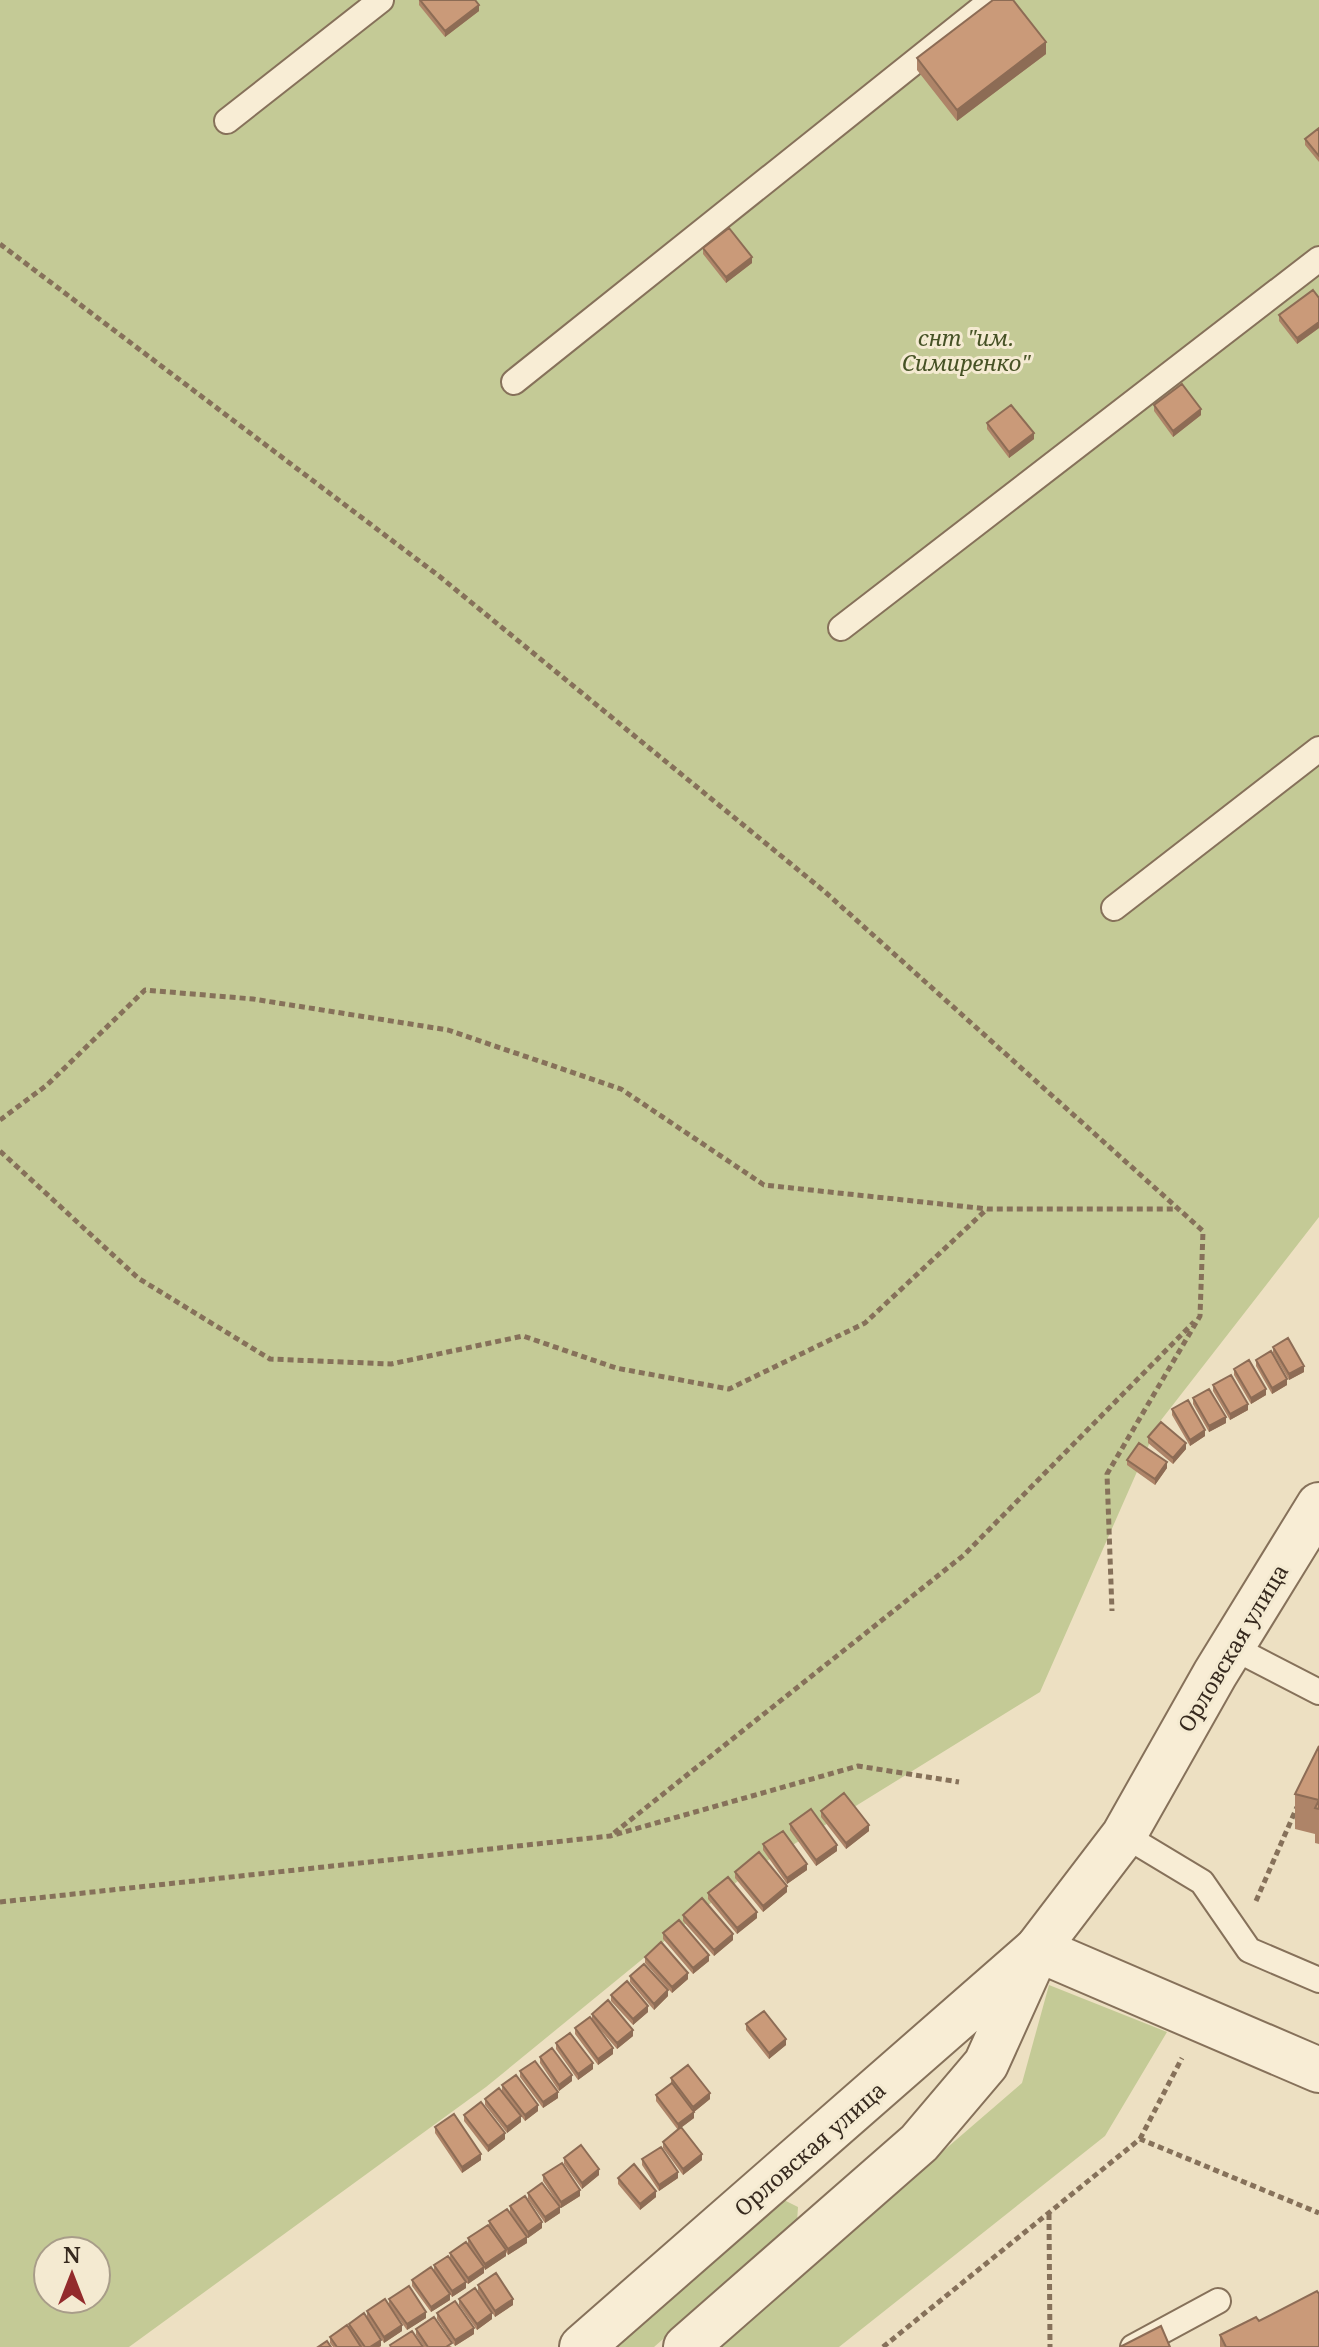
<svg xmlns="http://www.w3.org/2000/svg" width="1319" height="2347" font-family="'Noto Serif',serif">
  <rect width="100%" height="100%" fill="#ede0c2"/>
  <path fill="#c4ca96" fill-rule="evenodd" d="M0,0H1319V1217L1158,1424L1040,1692L749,1872L486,2087L129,2347H0ZM48,2251H96V2299H48Z
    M1049,1985L1167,2032L1105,2136L839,2347H716L1022,2083Z
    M784,2200L798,2207L797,2222L654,2347H609Z"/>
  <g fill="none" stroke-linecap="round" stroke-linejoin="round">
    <defs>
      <path id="service" d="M227,121L381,0
        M514,382L992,0
        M841,628L1319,259
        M1114,908L1319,749
        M1232,1647L1319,1692
        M1124,1835L1202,1882L1249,1950L1319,1980
        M1133,2347L1218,2301"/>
      <path id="minor" d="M1037,1949L1319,2070"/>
      <path id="tertiary" d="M582,2347L1037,1949L1124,1835L1215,1674L1319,1505
        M686,2347L919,2143L986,2064L1032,1962"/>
    </defs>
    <use href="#service" stroke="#86715a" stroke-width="28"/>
    <use href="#minor" stroke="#86715a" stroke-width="48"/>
    <use href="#tertiary" stroke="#86715a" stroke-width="48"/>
    <path stroke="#86715a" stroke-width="5" stroke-dasharray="6 4" stroke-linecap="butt" d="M0,244L439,576L824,891L1203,1231L1200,1316L1107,1474L1112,1611
      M0,1120L47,1085L145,990L253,999L448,1030L621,1089L764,1185L988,1209H1178
      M0,1151L138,1278L270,1359L391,1364L523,1336L616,1368L729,1389L865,1323L987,1209
      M614,1833L964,1555L1194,1322
      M1256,1901L1297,1807
      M0,1902L610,1836L858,1766L959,1782
      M1140,2139L1182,2058
      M1049,2214L1050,2347
      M883,2347L1140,2139L1319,2213"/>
    <use href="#service" stroke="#f8edd5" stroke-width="24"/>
    <use href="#minor" stroke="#f8edd5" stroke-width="44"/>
    <use href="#tertiary" stroke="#f8edd5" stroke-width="44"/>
  </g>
  <path fill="#ae8468" d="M419,0H475L479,11L445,37L419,5Z
    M1046,54L957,121L917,70V58Z
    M1319,128V162L1305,145V139Z
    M703,248L752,263L726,283L703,254Z
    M1319,298V328L1297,344L1279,321V315Z
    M1154,405L1201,415L1173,437L1154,411Z
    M987,423L1034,439L1009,458L987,429Z
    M1273,1347L1304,1372L1289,1380L1273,1353Z
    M1256,1360L1287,1385L1272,1394L1256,1366Z
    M1234,1369L1266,1395L1251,1404L1234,1375Z
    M1213,1385L1248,1410L1230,1420L1213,1391Z
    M1193,1398L1226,1423L1209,1432L1193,1404Z
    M1172,1409L1205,1436L1190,1446L1172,1415Z
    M1148,1437L1186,1449L1173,1464L1148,1443Z
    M1127,1460L1167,1468L1155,1485L1127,1465Z
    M1319,1746V1844L1315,1843V1834L1295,1829V1794Z
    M821,1811L869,1831L846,1849L821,1817Z
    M790,1824L837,1851L816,1866L790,1830Z
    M763,1844L807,1870L787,1884L763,1850Z
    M735,1872L787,1892L763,1912L735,1878Z
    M708,1893L757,1918L737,1934L708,1899Z
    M683,1915L733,1940L714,1956L683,1921Z
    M663,1933L709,1961L693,1974L663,1939Z
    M645,1957L688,1979L672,1993L645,1963Z
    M630,1976L668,1996L654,2010L630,1982Z
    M611,1995L648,2012L633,2025L611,2001Z
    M592,2014L633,2036L617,2049L592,2020Z
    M746,2024L786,2045L769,2059L746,2030Z
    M575,2028L613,2054L598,2065L575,2034Z
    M556,2043L593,2069L578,2080L556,2049Z
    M540,2057L572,2081L559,2091L540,2063Z
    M520,2071L558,2098L543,2108L520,2077Z
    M671,2078L710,2099L694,2112V2118L678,2130L656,2101V2095L671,2084Z
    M502,2085L538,2111L525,2121L502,2091Z
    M485,2099L521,2122L507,2133L485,2105Z
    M464,2115L505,2139L488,2152L464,2121Z
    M435,2127L481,2160L462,2173L435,2133Z
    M663,2142L702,2160L683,2175L663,2148Z
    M564,2158L599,2175L582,2189L564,2164Z
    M642,2159L678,2178L659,2191L642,2165Z
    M543,2175L580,2196L561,2208L543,2181Z
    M618,2178L656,2197L640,2210L618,2184Z
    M528,2193L560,2213L545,2223L528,2199Z
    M510,2206L542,2228L528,2238L510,2212Z
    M489,2221L527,2243L508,2255L506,2252V2256L485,2270L484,2268V2273L468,2284L466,2282V2288L452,2297L450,2294V2300L431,2312L412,2286V2280L434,2271V2265L450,2259V2253L468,2244V2238L489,2225Z
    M478,2285L513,2305L495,2317L478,2291Z
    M389,2299L426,2318L407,2330L389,2305Z
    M459,2299L492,2319L477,2330L459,2305Z
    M367,2311L402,2331L384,2343L367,2317Z
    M437,2313L474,2334L455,2346L437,2319Z
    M1259,2321L1319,2347H1220V2335Z
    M349,2324L381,2346L379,2347H333L330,2343V2337L349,2328Z
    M416,2329L452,2347H424L416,2335Z"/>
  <path fill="#8d6c55" d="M479,5V11L445,37V31Z
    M1046,42V54L957,121V110Z
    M752,257V263L726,283V277Z
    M1319,322V328L1297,344V338Z
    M1201,409V415L1173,437V431Z
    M1034,433V439L1009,458V452Z
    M1304,1366V1372L1289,1380V1374Z
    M1287,1379V1385L1272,1394V1388Z
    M1266,1389V1395L1251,1404V1398Z
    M1248,1404V1410L1230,1420V1414Z
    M1226,1417V1423L1209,1432V1426Z
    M1205,1430V1436L1190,1446V1440Z
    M1186,1443V1449L1173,1464V1458Z
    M1167,1462V1468L1155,1485V1479Z
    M869,1825V1831L846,1849V1843Z
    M837,1845V1851L816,1866V1860Z
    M807,1864V1870L787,1884V1878Z
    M787,1886V1892L763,1912V1906Z
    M757,1912V1918L737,1934V1928Z
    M733,1934V1940L714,1956V1950Z
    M709,1955V1961L693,1974V1968Z
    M688,1973V1979L672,1993V1987Z
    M668,1990V1996L654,2010V2004Z
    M648,2006V2012L633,2025V2019Z
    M633,2030V2036L617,2049V2043Z
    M786,2039V2045L769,2059V2053Z
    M613,2048V2054L598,2065V2059Z
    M593,2063V2069L578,2080V2074Z
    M572,2075V2081L559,2091V2085Z
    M558,2092V2098L543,2108V2102Z
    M710,2093V2099L694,2112V2118L678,2130V2124L693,2112V2107Z
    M538,2105V2111L525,2121V2115Z
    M521,2116V2122L507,2133V2127Z
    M505,2133V2139L488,2152V2146Z
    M481,2154V2160L462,2173V2167Z
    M702,2154V2160L683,2175V2169Z
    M599,2169V2175L582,2189V2183Z
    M678,2172V2178L659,2191V2185Z
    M580,2190V2196L561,2208V2202Z
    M656,2191V2197L640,2210V2204Z
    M560,2207V2213L545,2223V2217Z
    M542,2222V2228L528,2238V2232Z
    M527,2237V2243L508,2255V2249Z
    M506,2250V2256L485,2270V2264Z
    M484,2267V2273L468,2284V2278Z
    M466,2282V2288L452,2297V2291Z
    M450,2294V2300L431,2312V2307Z
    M513,2299V2305L495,2317V2311Z
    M426,2312V2318L407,2330V2324Z
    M492,2313V2319L477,2330V2324Z
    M402,2325V2331L384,2343V2337Z
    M474,2328V2334L455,2346V2340Z
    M381,2340V2346L379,2347H370Z"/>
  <path fill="#ca9a79" stroke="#8d6c55" stroke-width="2" d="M420,0H475L479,5L445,31Z
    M993,0H1013L1046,42L957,110L917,58Z
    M1319,128V156L1305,139Z
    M729,228L752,257L726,277L703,248Z
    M1313,290L1319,298V322L1297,338L1279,315Z
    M1182,384L1201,409L1173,431L1154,405Z
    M1011,405L1034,433L1009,452L987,423Z
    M1288,1338L1304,1366L1289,1374L1273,1347Z
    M1271,1351L1287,1379L1272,1388L1256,1360Z
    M1249,1360L1266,1389L1251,1398L1234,1369Z
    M1231,1375L1248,1404L1230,1414L1213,1385Z
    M1209,1389L1226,1417L1209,1426L1193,1398Z
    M1188,1400L1205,1430L1190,1440L1172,1409Z
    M1161,1422L1186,1443L1173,1458L1148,1437Z
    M1139,1443L1167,1462L1155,1479L1127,1460Z
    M1319,1746V1809L1315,1808L1319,1800L1295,1794Z
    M844,1793L869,1825L846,1843L821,1811Z
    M811,1809L837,1845L816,1860L790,1824Z
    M783,1831L807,1864L787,1878L763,1844Z
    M759,1852L787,1886L763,1906L735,1872Z
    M728,1877L757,1912L737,1928L708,1893Z
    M702,1898L733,1934L714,1950L683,1915Z
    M679,1920L709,1955L693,1968L663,1933Z
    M661,1942L688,1973L672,1987L645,1957Z
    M644,1964L668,1990L654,2004L630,1976Z
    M627,1981L648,2006L633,2019L611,1995Z
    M608,2000L633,2030L617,2043L592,2014Z
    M764,2011L786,2039L769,2053L746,2024Z
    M590,2017L613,2048L598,2059L575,2028Z
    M570,2033L593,2063L578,2074L556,2043Z
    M552,2048L572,2075L559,2085L540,2057Z
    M535,2061L558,2092L543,2102L520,2071Z
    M688,2065L710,2093L693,2107L671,2078Z
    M516,2075L538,2105L525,2115L502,2085Z
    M672,2083L694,2112L678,2124L656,2095Z
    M499,2088L521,2116L507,2127L485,2099Z
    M481,2102L505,2133L488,2146L464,2115Z
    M454,2114L481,2154L462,2167L435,2127Z
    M681,2127L702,2154L683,2169L663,2142Z
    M581,2145L599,2169L582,2183L564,2158Z
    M661,2147L678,2172L659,2185L642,2159Z
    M562,2163L580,2190L561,2202L543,2175Z
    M634,2164L656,2191L640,2204L618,2178Z
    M542,2183L560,2207L545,2217L528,2193Z
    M525,2196L542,2222L528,2232L510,2206Z
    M507,2209L527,2237L508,2249L489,2221Z
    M488,2225L506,2250L485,2264L468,2238Z
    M466,2242L484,2267L468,2278L450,2253Z
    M448,2256L466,2282L452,2291L434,2265Z
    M431,2267L450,2294L431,2307L412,2280Z
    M496,2273L513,2299L495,2311L478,2285Z
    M409,2286L426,2312L407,2324L389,2299Z
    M475,2288L492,2313L477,2324L459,2299Z
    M1317,2291L1319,2294V2347H1226L1220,2335L1256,2317L1259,2321Z
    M385,2299L402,2325L384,2337L367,2311Z
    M455,2301L474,2328L455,2340L437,2313Z
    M364,2313L381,2340L370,2347H365L349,2324Z
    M434,2317L452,2343L446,2347H428L416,2329Z
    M347,2325L361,2347H337L330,2337Z
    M1161,2326L1170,2347H1120Z
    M412,2331L423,2347H391L390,2345Z
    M327,2341L331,2347H318Z"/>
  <g text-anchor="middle" stroke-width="6" stroke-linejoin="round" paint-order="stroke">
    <g font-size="22" font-style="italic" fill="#465225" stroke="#f4ead1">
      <text x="966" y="346">снт "им.<tspan x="966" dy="25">Симиренко"</tspan></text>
    </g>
    <g font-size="22" fill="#36291e" stroke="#f4ead1">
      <text transform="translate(1233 1648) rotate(-59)" y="8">Орловская улица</text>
      <text transform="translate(810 2149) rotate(-41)" y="8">Орловская улица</text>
    </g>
  </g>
  <g transform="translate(72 2275)"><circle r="38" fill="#f4ead1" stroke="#a89d89" stroke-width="2"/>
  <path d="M0-6L14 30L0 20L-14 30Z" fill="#932b2c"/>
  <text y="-12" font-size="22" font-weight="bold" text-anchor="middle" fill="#36291e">N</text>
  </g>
</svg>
